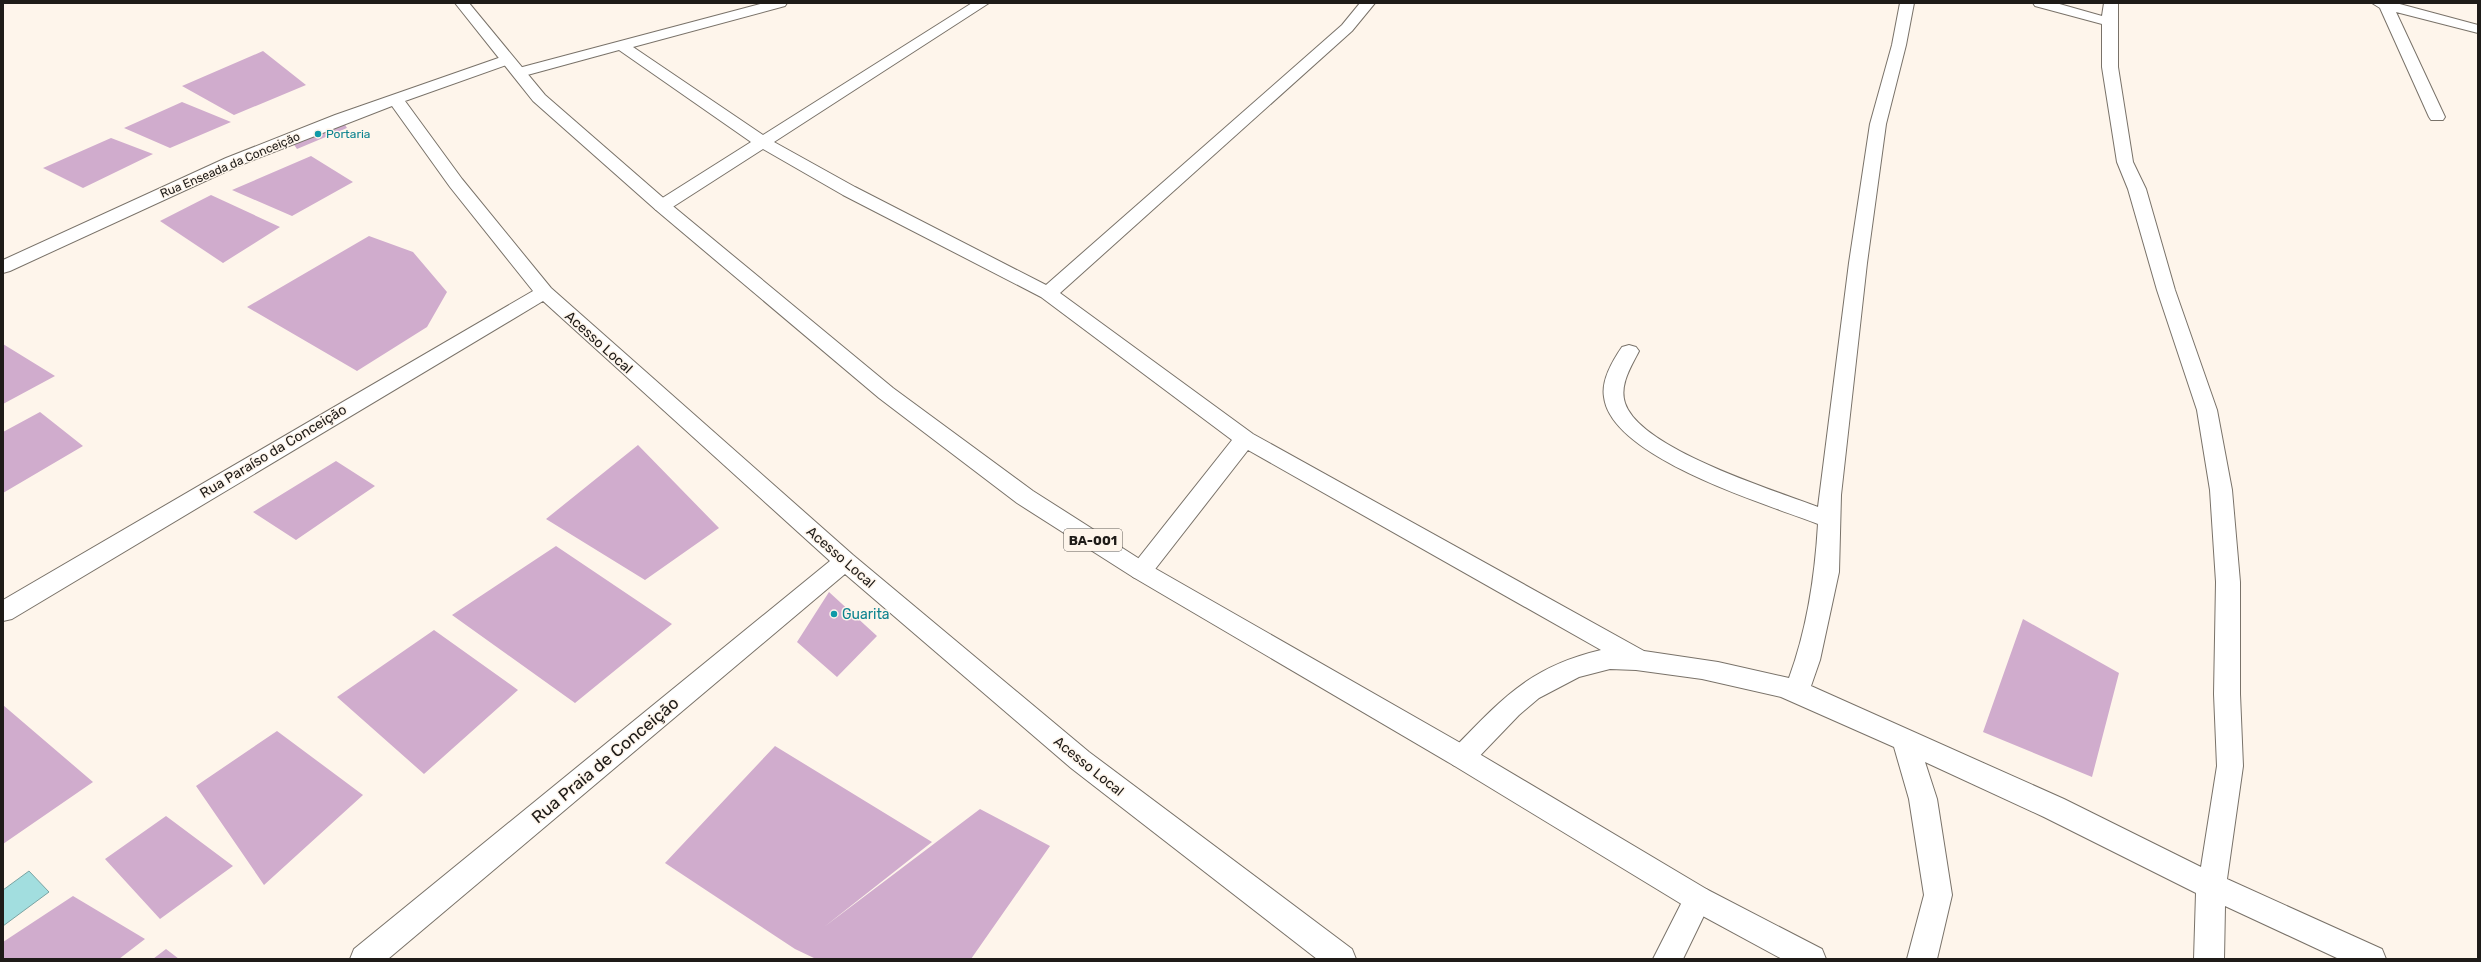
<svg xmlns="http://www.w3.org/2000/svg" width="2481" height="962" font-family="Rubik,sans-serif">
  <rect width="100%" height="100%" fill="#fef5eb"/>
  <path fill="#a2dedf" stroke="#7aa4a3" d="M29,871L49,892L3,926V890Z"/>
  <path fill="#d0accd" d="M263,51L306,85L234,115L182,86Z
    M182,102L231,122L170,148L124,128Z
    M341,118L347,128L297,149L290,139Z
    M111,138L153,154L83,188L43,168Z
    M311,156L353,182L292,216L232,190Z
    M211,195L280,227L223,263L160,221Z
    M369,236L413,252L447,292L427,327L357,371L247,307Z
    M3,344L55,376L3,404Z
    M40,412L83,446L3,493V432Z
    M638,445L719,528L645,580L546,519Z
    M336,461L375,486L296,540L253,512Z
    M556,546L672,624L575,703L452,615Z
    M829,592L877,636L837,677L797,642Z
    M2023,619L2119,673L2092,777L1983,732Z
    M434,630L518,690L424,774L337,697Z
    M3,705L93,782L3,844Z
    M277,731L363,795L264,885L196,786Z
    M775,746L932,842L824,927L980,809L1050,846L971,959H816L795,949L665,863Z
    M166,816L233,866L160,919L105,859Z
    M73,896L145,939L119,959H3V942Z
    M166,949L179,959H153Z"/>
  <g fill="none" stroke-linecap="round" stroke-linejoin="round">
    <defs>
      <path id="minor" d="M764,3H787L785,6L633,47L763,135L972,3H989L774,142L855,187L1046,285L1342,25L1360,3H1375L1352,31L1060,293L1253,434L1644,651L1718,662L1789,678C1807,629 1815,576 1818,524C1767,504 1611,458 1604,397C1601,380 1613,360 1622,347L1629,345L1636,347L1639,351C1631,367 1619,385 1625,403C1640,449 1774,490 1818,507L1849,263L1870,124L1892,45L1900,3H1914L1906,45L1886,124L1867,263L1841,495L1839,572L1820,660L1811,686L2064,799L2201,867L2217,766L2214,694L2216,582L2210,490L2197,410L2157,290L2128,189L2117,162L2102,67V24L2035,6L2033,3H2056L2102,16L2104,3H2118V67L2133,162L2146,189L2175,290L2217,410L2232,490L2240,582V694L2243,766L2227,879L2382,949L2386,959H2339L2225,906L2224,959H2194L2196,893L2044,817L1925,762L1937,799L1952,895L1937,959H1907L1924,895L1909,799L1894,747L1781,697L1702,679L1636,670L1610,669L1579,677L1539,698L1519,715L1471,765L1462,768L1453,765L1449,757L1453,749C1502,699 1529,667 1601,650L1248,450L1149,577L1141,580L1133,577L1129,571L1133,565L1232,440L1041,297L843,195L763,149L668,210H656L653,206L656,202L751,142L619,50L520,77L512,72L515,69Z
        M2372,3H2396L2478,25V33L2396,12L2445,117L2443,120H2431L2429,117L2380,8Z
        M507,55L512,57L515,60L512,63L405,101L462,179L551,288L853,555L1089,752L1352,949L1356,959H1317L1071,768L845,574L388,959H350L354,949L830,561L543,301L12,619L3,621V600L533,291L450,187L392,106L238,166L10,271L3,273V260L226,158L335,115Z
        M1698,886L1708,890L1712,899L1683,959H1653L1688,890Z"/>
      <path id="major" d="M455,3H469L545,95L668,202L893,388L1033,491L1149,565L1471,749L1708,890L1822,949L1826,959H1782L1688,908L1453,765L1133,577L1017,503L879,398L656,210L533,101Z"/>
    </defs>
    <use href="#minor" stroke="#797269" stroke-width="2"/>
    <use href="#major" stroke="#797269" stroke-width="2"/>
    <use href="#minor" fill="#fff" fill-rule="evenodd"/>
    <use href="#major" fill="#fff" fill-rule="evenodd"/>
  </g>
  <g fill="#0f9aa8" stroke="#fef5eb" stroke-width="1.5">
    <circle cx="318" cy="134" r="4"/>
    <circle cx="834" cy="614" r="4"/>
  </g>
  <g text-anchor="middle" stroke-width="3" stroke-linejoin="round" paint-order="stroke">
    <g font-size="12" fill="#0d838f" stroke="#fef5eb" text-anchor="start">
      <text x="326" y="138">Portaria</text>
    </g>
    <g font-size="12" fill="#1e1b18" stroke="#fef5eb">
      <text transform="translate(230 165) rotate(-23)" y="4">Rua Enseada da Conceição</text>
    </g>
    <rect fill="#fef5eb" stroke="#615c57" stroke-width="1" x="1064" y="529" width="58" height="22" rx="3"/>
    <g font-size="13" font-weight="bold" fill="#1e1b18">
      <text x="1093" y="545">BA-001</text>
    </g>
    <g font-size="14" fill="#1e1b18" stroke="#fef5eb">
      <text transform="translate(599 342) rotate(42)" y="5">Acesso Local</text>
      <text transform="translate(273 451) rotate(-31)" y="5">Rua Paraíso da Conceição</text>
      <text transform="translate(841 557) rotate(41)" y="5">Acesso Local</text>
      <text transform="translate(1089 766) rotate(39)" y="5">Acesso Local</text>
    </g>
    <g font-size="14" fill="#0d838f" stroke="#fef5eb" text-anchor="start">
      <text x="842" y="619">Guarita</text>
    </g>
    <g font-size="17" fill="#1e1b18" stroke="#fef5eb">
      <text transform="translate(605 760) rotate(-40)" y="6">Rua Praia de Conceição</text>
    </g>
  </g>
  <rect width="2481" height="962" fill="none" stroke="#1e1b18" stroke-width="8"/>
</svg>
